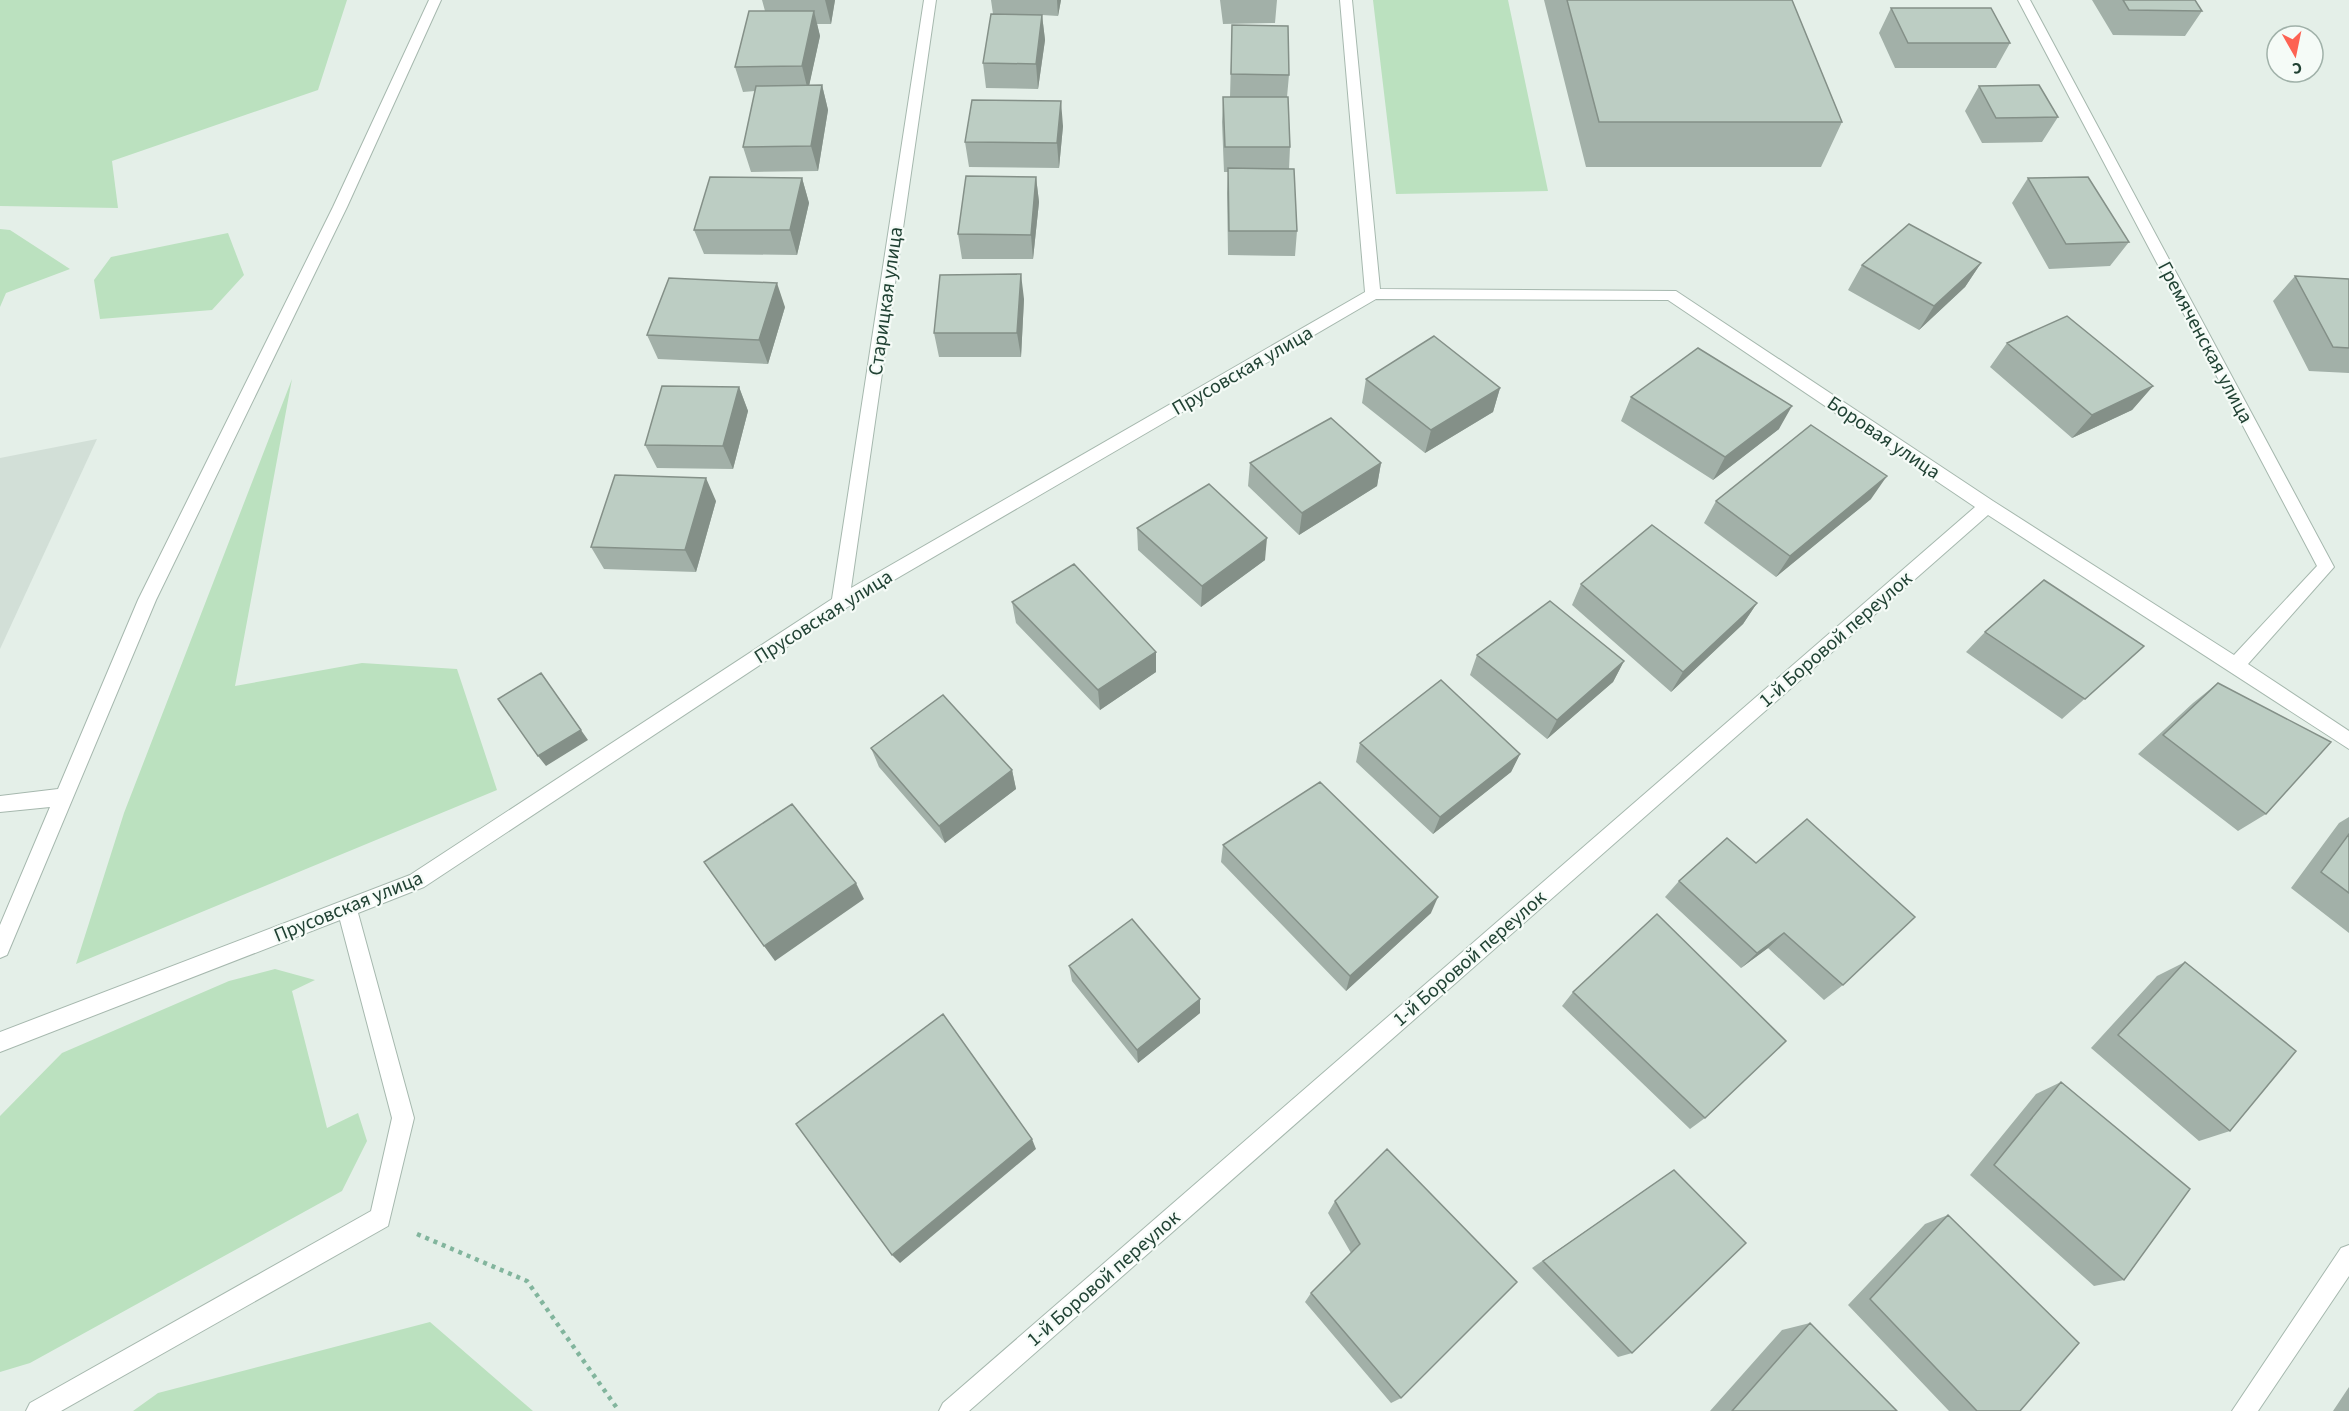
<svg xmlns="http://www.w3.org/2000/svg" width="2349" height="1411" font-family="'Source Sans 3',sans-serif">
  <rect width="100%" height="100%" fill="#e4efe8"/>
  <path fill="#d2dfd7" d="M97,439L0,649V458Z"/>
  <path fill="#bbe1bf" d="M0,0H347L318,90L112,161L118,208L0,206Z
    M1373,0H1508L1548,191L1396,194Z
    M0,229L10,230L70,269L6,293L0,307Z
    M228,233L244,275L212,310L100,319L94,280L111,257Z
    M292,379L235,686L362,663L457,669L497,790L76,964L124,813Z
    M275,969L315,980L292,991L327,1128L358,1113L367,1141L342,1191L30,1363L0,1372V1116L62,1053L229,981Z
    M430,1322L533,1411H133L158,1393Z"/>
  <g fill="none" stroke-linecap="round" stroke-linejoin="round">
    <defs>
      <path id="minor" d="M429,0H441L347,207L156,600L7,955L0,958V925L50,807L0,812V796L58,789L138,600L333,207Z
        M924,0H936L851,588L1365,292L1340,0H1352L1380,289L1676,291L1993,501L2234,655L2317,566L2018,0H2030L2334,567L2248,664L2349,731V749L1988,515L969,1411H939L943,1403L1975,507L1668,300L1376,299L846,608L424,887L358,913L414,1118L388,1226L61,1411H26L30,1403L371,1211L392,1118L340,920L0,1052V1032L410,875L832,599Z
        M2349,1245V1276L2258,1411H2232L2341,1248Z"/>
    </defs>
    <use href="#minor" stroke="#a6b8ae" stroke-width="2"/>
    <path stroke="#82b59d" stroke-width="4.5" stroke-dasharray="4 5" stroke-linecap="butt" d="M417,1234L527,1281L619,1411"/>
    <use href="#minor" fill="#fff" fill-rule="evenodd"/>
  </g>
  <path fill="#a2b0a8" d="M762,0H835L831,24H817L820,36L809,85H822L828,110L818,171L751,172L743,147L755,91L743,92L735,67L765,11Z
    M991,0H1061L1058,16L1042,15L1045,40L1038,89L986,88L983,63L993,14Z
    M1220,0H1277L1275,23L1223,24Z
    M1544,0H1792L1842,122L1821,167H1586Z
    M2092,0H2195L2202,11L2185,36L2113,35Z
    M1891,8L2010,43L1996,68H1895L1879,33Z
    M1232,25L1289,75L1287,97L1290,147L1289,169L1297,231L1295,256L1228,255L1227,193L1228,172H1224L1222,122L1223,97H1230Z
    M1979,86L2058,117L2042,142L1982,143L1965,111Z
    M1063,126L1059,168L969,167L965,142Z
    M1036,177L1039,202L1033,259H962L958,234Z
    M802,178L809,203L797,255L704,254L694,230Z
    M2028,178L2129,242L2110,266L2049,269L2012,203Z
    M1981,263L1965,287L1919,330L1848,290L1862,265Z
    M2295,276L2349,279V373L2309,371L2273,301Z
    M1024,299L1021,357H939L934,333Z
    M785,307L768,364L658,359L647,335Z
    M2007,343L2153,386L2132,410L2072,438L1990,367Z
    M1366,379L1500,388L1493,412L1425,453L1362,403Z
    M739,387L748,411L733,469L657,468L645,445Z
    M1631,397L1779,429L1713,480L1621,421Z
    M1250,463H1381L1377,486L1299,535L1248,486Z
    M1871,499L1776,577L1704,523L1716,501Z
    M716,501L696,572L604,569L591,547Z
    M1137,528L1265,560L1201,607L1138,550Z
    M1581,584L1757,603L1743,624L1671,692L1572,605Z
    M1012,602L1156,672L1100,710L1016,623Z
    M1985,632L2144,646L2062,719L1966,652Z
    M1477,655L1624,661L1613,682L1547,739L1470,675Z
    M2218,683L2266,814L2238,831L2138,754L2193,703Z
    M1360,743L1520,754L1511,772L1433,834L1356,762Z
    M871,748L1012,770L1016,789L945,843L879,767Z
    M2349,817V933L2291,888L2339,823Z
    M1727,838L1843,985L1824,1000L1768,948L1741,968L1665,897L1679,881Z
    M1223,845L1431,913L1346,991L1221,862Z
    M2185,962L2230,1131L2199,1141L2091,1048L2157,976Z
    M1069,966L1200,999V1013L1138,1063L1072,981Z
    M1573,992L1705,1118L1690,1129L1562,1006Z
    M2061,1082L2124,1280L2094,1286L1970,1175L2036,1094Z
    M1387,1149L1401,1398L1391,1403L1305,1302L1311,1293L1351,1253L1328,1213L1335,1201Z
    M1674,1170L1632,1353L1618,1357L1532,1268Z
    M1948,1215L2020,1411H1949L1848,1305L1925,1224Z
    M1810,1323L1897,1411H1710L1782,1330Z
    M2349,1387V1411H2333Z"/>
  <path fill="#849088" d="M825,0H835L831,24Z
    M1057,0H1061L1058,16Z
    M814,11L820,36L808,91L802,66Z
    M1042,15L1045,40L1038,89L1036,64Z
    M822,85L828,110L818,171L811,146Z
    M1061,101L1063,126L1059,168L1057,143Z
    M1036,177L1039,202L1033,259L1031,235Z
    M802,178L809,203L797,255L790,230Z
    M1981,263L1965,287L1919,330L1934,306Z
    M1021,274L1024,299L1021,357L1017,333Z
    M777,283L785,307L768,364L759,340Z
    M2153,386L2132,410L2072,438L2092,415Z
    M739,387L748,411L733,469L723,446Z
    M1500,388L1493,412L1425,453L1431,430Z
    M1792,406L1779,429L1713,480L1725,457Z
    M1381,463L1377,486L1299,535L1302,513Z
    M1887,476L1871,499L1776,577L1790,556Z
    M706,478L716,501L696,572L685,550Z
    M1267,538L1265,560L1201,607L1202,586Z
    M1757,603L1743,624L1671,692L1683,672Z
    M1156,652V672L1100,710L1098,690Z
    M1624,661L1613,682L1547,739L1557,720Z
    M541,673L588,740L546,766L538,756Z
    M1520,754L1511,772L1433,834L1440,817Z
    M1012,770L1016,789L945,843L939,826Z
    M856,883L864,899L775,961L764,946Z
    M1438,897L1431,913L1346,991L1350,976Z
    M1784,933L1768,948L1741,968L1757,953Z
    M1200,999V1013L1138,1063L1137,1050Z
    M1032,1139L1036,1149L900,1263L892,1255Z"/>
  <path fill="#bccdc3" stroke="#849088" stroke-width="1.5" d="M1567,0H1792L1842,122H1599Z
    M2123,0H2195L2202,11L2129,10Z
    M1891,8H1991L2010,43H1908Z
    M749,11H814L802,66L735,67Z
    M991,14L1042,15L1036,64L983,63Z
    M1232,25L1288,26L1289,75L1231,74Z
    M822,85L811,146L743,147L756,86Z
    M2039,85L2058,117L1996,118L1979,86Z
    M1223,97H1288L1290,147H1225Z
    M972,100L1061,101L1057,143L965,142Z
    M1228,168L1294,169L1297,231H1229Z
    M966,176L1036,177L1031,235L958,234Z
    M710,177L802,178L790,230H694Z
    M2088,177L2129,242L2066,244L2028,178Z
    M1909,224L1981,263L1934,306L1862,265Z
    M1021,274L1017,333H934L940,275Z
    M2295,276L2349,279V348L2333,347Z
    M669,278L777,283L759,340L647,335Z
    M2067,316L2153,386L2092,415L2007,343Z
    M1434,336L1500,388L1431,430L1366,379Z
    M1698,348L1792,406L1725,457L1631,397Z
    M662,386L739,387L723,446L645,445Z
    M1331,418L1381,463L1302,513L1250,463Z
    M1811,425L1887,476L1790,556L1716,501Z
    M615,475L706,478L685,550L591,547Z
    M1209,484L1267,538L1202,586L1137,528Z
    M1652,525L1757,603L1683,672L1581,584Z
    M1074,564L1156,652L1098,690L1012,602Z
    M2044,580L2144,646L2085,699L1985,632Z
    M1550,601L1624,661L1557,720L1477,655Z
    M541,673L581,730L538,756L498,699Z
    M1441,680L1520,754L1440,817L1360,743Z
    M2218,683L2331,742L2266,814L2163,735Z
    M943,695L1012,770L939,826L871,748Z
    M1320,782L1438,897L1350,976L1223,845Z
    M792,804L856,883L764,946L704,862Z
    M1807,819L1915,917L1843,985L1784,933L1757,953L1679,881L1727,838L1756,863Z
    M2349,834V893L2321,872Z
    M1657,914L1786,1041L1705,1118L1573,992Z
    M1132,919L1200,999L1137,1050L1069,966Z
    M2185,962L2296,1051L2230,1131L2118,1035Z
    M943,1014L1032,1139L892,1255L796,1124Z
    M2061,1082L2190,1189L2124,1280L1994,1165Z
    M1387,1149L1517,1282L1401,1398L1311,1293L1360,1244L1335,1201Z
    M1674,1170L1746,1243L1632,1353L1543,1261Z
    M1948,1215L2079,1343L2020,1411H1977L1870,1299Z
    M1810,1323L1897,1411H1732Z"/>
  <g text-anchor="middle" stroke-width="4.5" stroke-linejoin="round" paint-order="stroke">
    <g font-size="20" fill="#214234" stroke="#f5fbf7">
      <text transform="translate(885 301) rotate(-82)" y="7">Старицкая улица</text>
      <text transform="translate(2206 342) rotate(62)" y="7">Гремяченская улица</text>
      <text transform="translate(1242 370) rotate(-30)" y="7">Прусовская улица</text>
      <text transform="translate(1884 437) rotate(34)" y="7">Боровая улица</text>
      <text transform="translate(823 616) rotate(-32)" y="7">Прусовская улица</text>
      <text transform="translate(1835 639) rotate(-41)" y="7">1-й Боровой переулок</text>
      <text transform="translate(348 906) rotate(-22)" y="7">Прусовская улица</text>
      <text transform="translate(1469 958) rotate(-41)" y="7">1-й Боровой переулок</text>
      <text transform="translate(1103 1278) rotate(-41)" y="7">1-й Боровой переулок</text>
    </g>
  </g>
  <g transform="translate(2295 54) rotate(171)"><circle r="28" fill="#f5fbf7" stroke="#a0b1a9" stroke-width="1.5"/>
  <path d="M0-4.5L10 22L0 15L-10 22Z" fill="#fd6253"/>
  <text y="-9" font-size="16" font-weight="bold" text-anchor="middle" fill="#214234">С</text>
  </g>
</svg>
